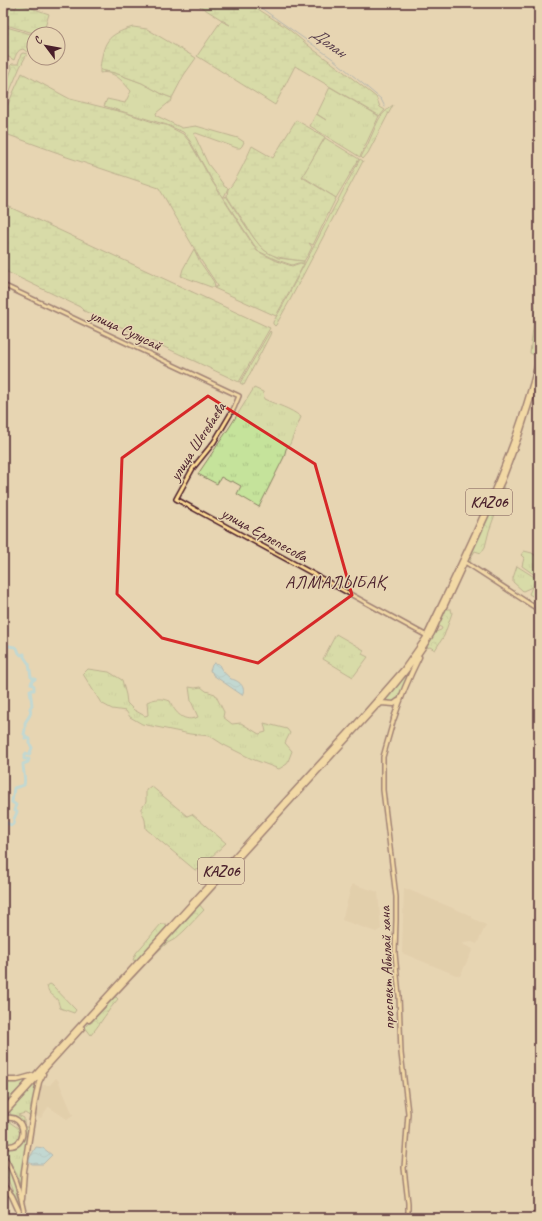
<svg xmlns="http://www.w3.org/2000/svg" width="542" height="1221" font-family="Caveat,sans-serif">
  <defs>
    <pattern id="grass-tufts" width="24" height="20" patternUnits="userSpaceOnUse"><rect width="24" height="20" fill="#c5e39b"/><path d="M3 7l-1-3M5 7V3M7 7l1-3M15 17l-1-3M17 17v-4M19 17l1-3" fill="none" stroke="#abc286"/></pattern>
    <pattern id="forest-crowns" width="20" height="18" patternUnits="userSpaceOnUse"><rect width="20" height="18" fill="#c5e39b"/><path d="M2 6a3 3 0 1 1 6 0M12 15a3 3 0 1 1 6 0" fill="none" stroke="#abc286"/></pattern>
    <pattern id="wetland-marsh" width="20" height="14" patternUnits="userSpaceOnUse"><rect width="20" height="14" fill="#c5e39b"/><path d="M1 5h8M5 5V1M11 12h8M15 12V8" fill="none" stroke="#abc286"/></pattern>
    <pattern id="water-waves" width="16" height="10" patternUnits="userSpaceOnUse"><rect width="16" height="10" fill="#95dbf7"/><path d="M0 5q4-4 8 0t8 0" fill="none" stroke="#82bcd4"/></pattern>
  </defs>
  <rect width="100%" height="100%" fill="#e7d5b2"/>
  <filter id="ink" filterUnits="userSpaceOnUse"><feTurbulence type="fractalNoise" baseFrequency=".025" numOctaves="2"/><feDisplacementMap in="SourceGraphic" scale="8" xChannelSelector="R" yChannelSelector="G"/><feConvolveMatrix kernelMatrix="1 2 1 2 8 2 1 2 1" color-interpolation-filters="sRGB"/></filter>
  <g filter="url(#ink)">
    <path fill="#dcc7a3" d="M352,884L378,892L381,929L376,932L342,920Z
      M404,888L472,916V918L486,925L477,944L472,942L463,943L464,945L473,949L460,976H458L459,975H456L402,953Z
      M56,1078L58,1080L73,1115L67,1119L49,1107H48L41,1118L34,1116L38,1093L40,1092L43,1085H50Z"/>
    <path fill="url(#grass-tufts)" stroke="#888163" d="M100,68L103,71L115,73L142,83L164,95L172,98V100L156,113L157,116L182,128L196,126L238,138L244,142L242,146L240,148H237L196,133L194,134L208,164L218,177L225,187L228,188L224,197H223L213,182L190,141L183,132L167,125L104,106L107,99L125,103L131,91C122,81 114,70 100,73Z
      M330,87L379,116L360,157L310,126L316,114L326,120L317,114Z
      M325,138L359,159L336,198L302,176Z
      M254,388L263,392L264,399C277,405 290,408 301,417L290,444L286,449L284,457L259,507L237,494L241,486L232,481L230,482L221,477L217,484L198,474L229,428Z
      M524,551L532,553L539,558V578L522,566L524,558L521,555Z
      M517,566L539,580V600L529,594L532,587L523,591L513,582V578Z
      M336,634L364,650L362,654L368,657L353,677L323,659Z
      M413,665L398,699L395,702L388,703L385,699L403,678Z
      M88,669L109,672L122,680L126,695L127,703L134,710L145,716L148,715L147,702C156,698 162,698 170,701C175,713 184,723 198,717L191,701L189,687L195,688L201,687L206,691L215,694L224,712L223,717L232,724L241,723L259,734L266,732L264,723L287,729L290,733L285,743L292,751L287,764L279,769L252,759L224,745L210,736L190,734L142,724L130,717L126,711L112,709L101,703L83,674Z
      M151,786L187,816L192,814L226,843L207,861L212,868L195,870L146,829L145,820L142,812V808L146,802V790Z
      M22,1080L25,1082L4,1103L3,1096V1081Z
      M34,1085H37L31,1117L25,1113L18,1115L24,1118V1124L25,1127H29L21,1186L17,1175L3,1149V1146L10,1148L20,1141L23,1128L11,1116L10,1112L8,1114Z
      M8,1121L18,1128L20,1134C17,1141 11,1146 3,1143V1131L9,1125Z
      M3,1158C14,1175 21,1195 22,1214L7,1177L4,1172L5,1169L3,1166Z"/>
    <path fill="url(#forest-crowns)" stroke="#888163" d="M23,53L27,54L20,67L3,107V95L12,68L10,66L12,64H18L21,54Z
      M393,105L368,153L363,159L361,157C364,151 368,145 370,139C378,122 377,117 393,105Z
      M360,159L363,161L289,302L276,325L275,326L273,324V322C281,310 287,297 294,284C316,243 337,200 360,159Z
      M226,196L253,237L264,250L278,258L304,261V263H298L292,265L277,260L258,251L224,199Z
      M194,249L200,262L214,282L215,287H211L181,276L183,269Z
      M539,293V344L536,356L530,353L537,295Z
      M270,331L271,332L270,335L244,385L240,383Z
      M504,487L503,492L489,531L485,547L481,553L475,551L470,559L471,560L470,562L467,561L499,489Z
      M444,609H451L452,613L444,636L435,650L430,647L426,648L433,633L441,630L442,628L439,626L438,623Z
      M198,903L204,910L184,931L175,939L166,944L156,953L154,951Z
      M161,924H166L167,926L136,961L133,960L136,953Z
      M50,984L52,985L74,1008L76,1010L74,1013L60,1008C59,1006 59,1003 58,1001C54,994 49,996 47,986Z
      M114,997H116L118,999C108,1010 101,1023 91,1035L85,1027L108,1001Z"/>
    <path fill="url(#wetland-marsh)" stroke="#888163" d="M17,3L49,14L43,34H37L6,25L5,23L10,6L16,8Z
      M195,3H249L287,28L314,50L339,68L376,97L377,99L380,107L385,110L380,116L295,66L275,105L197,56L221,21L230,25Z
      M3,26L34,35V46L27,52L23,49C17,50 16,55 14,60L3,54Z
      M133,27L147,29L196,58L184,75L172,98L164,95L142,83L115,73L101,70L100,68C104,42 106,35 133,27Z
      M22,73L70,99L126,113L159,124L166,125L183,134L189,141L213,183L257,251L277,261L292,266L300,263L304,264L276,316L214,288L218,286L200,259L194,248L159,188L64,156V155L3,133V117L4,113Z
      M296,120L325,137L302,177L336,198L313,245L309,243L312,247L308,255L304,261C271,257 265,257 247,227C241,216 233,207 227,196L228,189C235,184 248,155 252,146L273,158Z
      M3,204L270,328L239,382L128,330L84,311L80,307L3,270Z"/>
    <path fill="url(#water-waves)" stroke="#7790a5" d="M214,663L219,664C221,671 227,675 231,679C238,680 247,687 242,695L213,675L212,672L210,671L212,665Z
      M36,1147L43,1148L52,1155L43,1164H32L29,1162V1159Z"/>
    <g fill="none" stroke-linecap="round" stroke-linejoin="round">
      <path stroke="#7790a5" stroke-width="1" d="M254,3L333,59L381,99L385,107"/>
      <path stroke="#95dbf7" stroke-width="3" d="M3,624L7,631L3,635
        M3,642C10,649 11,645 17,648L19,653L21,655L24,654V657L29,664L31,677L35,679L32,681L31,684L34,686V690H30L32,705L30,708C32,715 28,717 25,723V730L24,734L26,736L25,738L30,739V744L32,748L29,755L26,753L24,756V759H29L28,762L23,764C23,771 26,779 24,785L14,788L12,802L16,805L14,810L17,812L14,819C14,821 14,825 11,825L3,821"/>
      <defs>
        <path id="major" d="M3,285L239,396L234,408L214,442L193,468L176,499L427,636
          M465,562L539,610
          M394,718L383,757V790L396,897V920L395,953L399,996L401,1053L408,1113L404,1168L408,1203V1218
          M3,1154C15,1174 21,1195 25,1218"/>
        <path id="highway" d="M379,705L381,703L394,704L398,701
          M394,718C401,696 409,677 419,657
          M89,1020L150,955L383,699C401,678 418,657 432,633L502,481L519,436L539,373
          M3,1080H17L35,1075
          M3,1104V1105
          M3,1110L355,725L404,669L425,639C468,548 515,458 539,359
          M3,1115L82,1028
          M3,1119C28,1110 30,1153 3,1145
          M3,1185L12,1196L22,1218
          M22,1199L24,1171L35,1101L39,1082L43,1074"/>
      </defs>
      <use href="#major" stroke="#4a1f2b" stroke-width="6"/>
      <use href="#highway" stroke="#4a1f2b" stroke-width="7"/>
      <use href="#major" stroke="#ffdd96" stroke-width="3"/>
      <use href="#highway" stroke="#ffdd96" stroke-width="4"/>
    </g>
  </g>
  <path d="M0 0H542V1221H0ZM208,396L315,464L352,595L258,663L162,638L117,594L122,458Z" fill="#e7d5b2" fill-opacity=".55" fill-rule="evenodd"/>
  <path fill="none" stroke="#d62828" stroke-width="3" stroke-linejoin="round" d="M208,396L315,464L352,595L258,663L162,638L117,594L122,458Z"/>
  <g text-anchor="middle" stroke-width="3" stroke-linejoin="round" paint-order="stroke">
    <g fill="#e7d5b2" stroke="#795654" stroke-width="1">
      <rect x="466" y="489" width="46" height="26" rx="3"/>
      <rect x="198" y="858" width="46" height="26" rx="3"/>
    </g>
    <g font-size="15" font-weight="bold" fill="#4a1f2b">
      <text x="489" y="507">KАZ06</text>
      <text x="221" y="876">KАZ06</text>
    </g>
    <g font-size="16" fill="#4a1f2b" stroke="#e7d5b2">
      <text transform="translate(126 329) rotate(25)" y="6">улица Сулусай</text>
      <text transform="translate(197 441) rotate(-57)" y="6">улица Шегебаева</text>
      <text transform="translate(265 534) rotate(29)" y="6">улица Ерлепесова</text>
      <text transform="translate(386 968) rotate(-92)" y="6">проспект Абылай хана</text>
    </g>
    <g font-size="17" font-style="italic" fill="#553b4a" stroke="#e7d5b2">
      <text transform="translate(329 42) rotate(36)" y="6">Долан</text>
    </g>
    <g font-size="18" letter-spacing="1" fill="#4a1f2b" stroke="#e7d5b2">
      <text x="336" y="588">АЛМАЛЫБАҚ</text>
    </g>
  </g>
  <rect width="542" height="1221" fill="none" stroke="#e7d5b2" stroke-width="16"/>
  <rect x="8" y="8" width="526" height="1205" fill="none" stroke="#4a1f2b" stroke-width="1.5" filter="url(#ink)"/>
  <g transform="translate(46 46) rotate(302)"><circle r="19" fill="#e7d5b2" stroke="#a88c7c"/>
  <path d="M0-3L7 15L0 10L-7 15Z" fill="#4a1f2b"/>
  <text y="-6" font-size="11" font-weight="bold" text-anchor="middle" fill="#4a1f2b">С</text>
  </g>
</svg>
